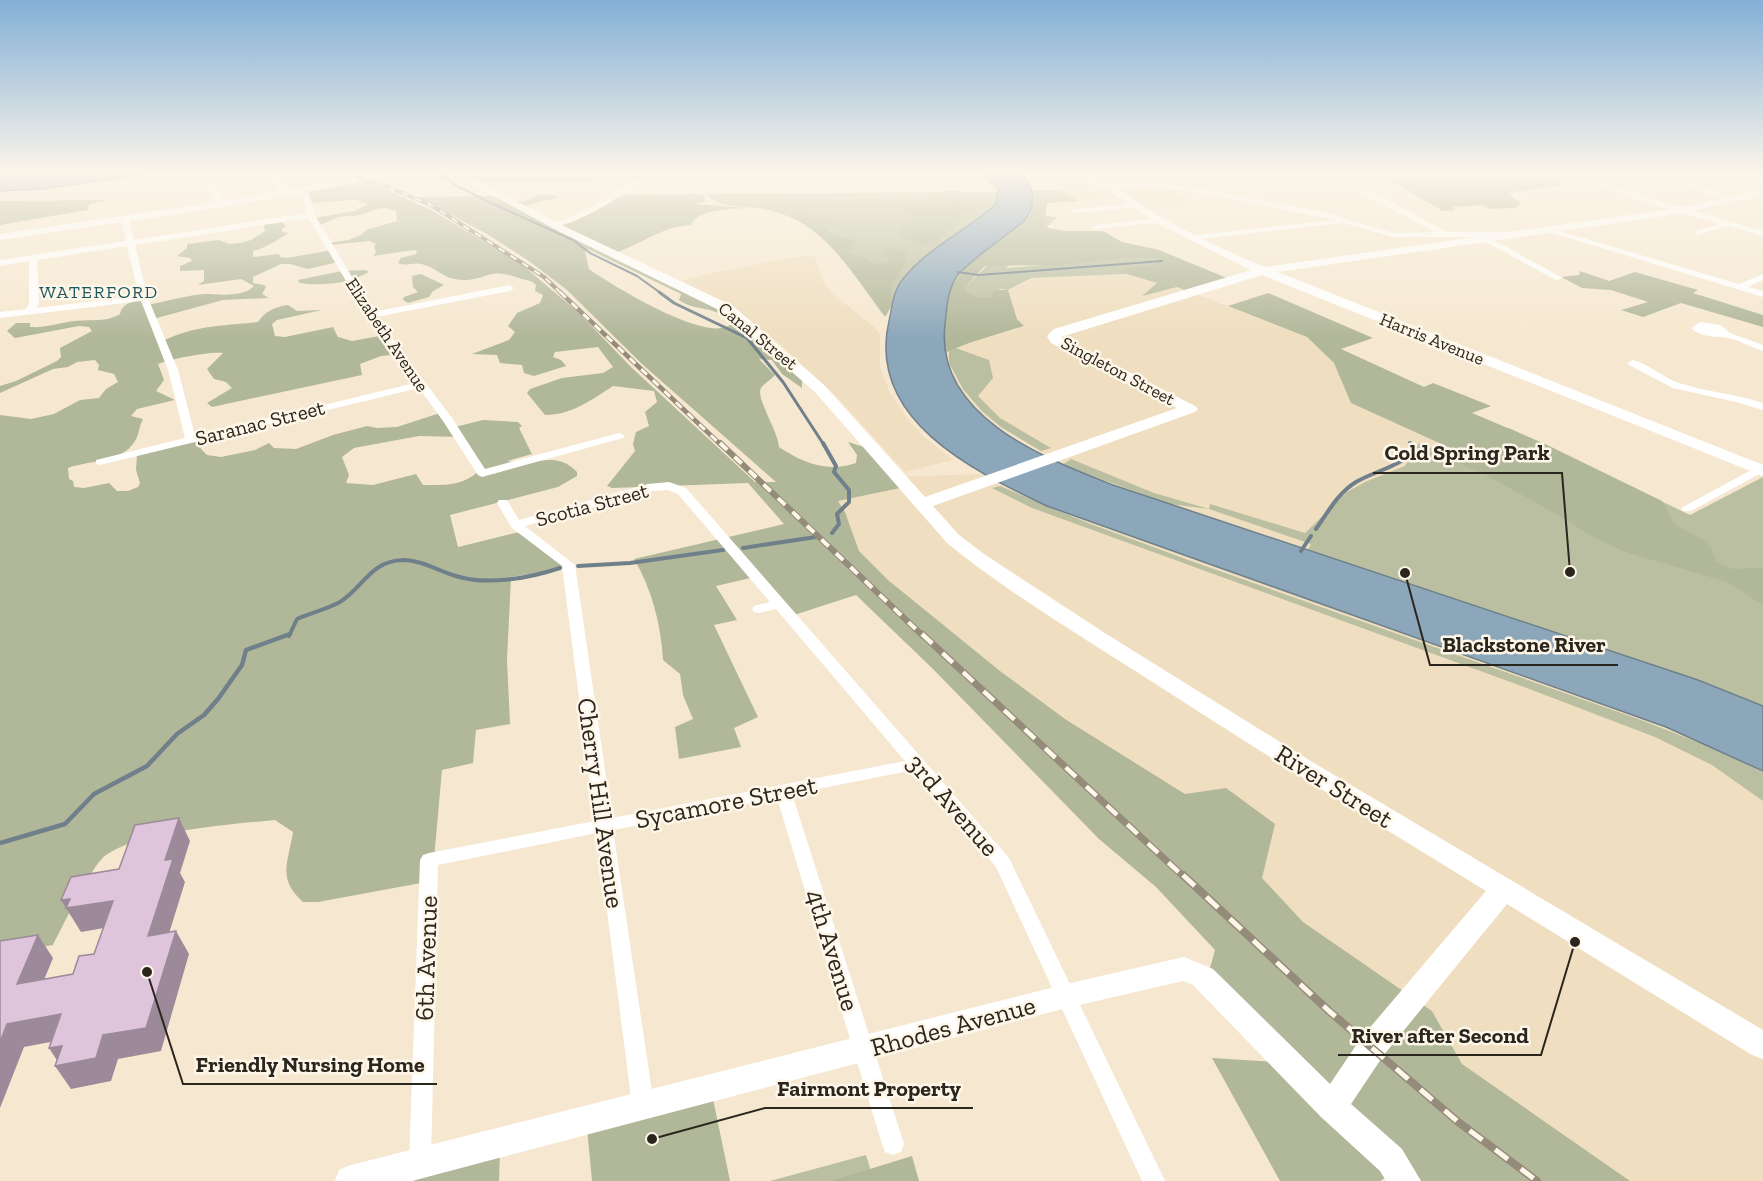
<svg xmlns="http://www.w3.org/2000/svg" width="1763" height="1181" font-family="'Zilla Slab',serif">
  <rect width="100%" height="100%" fill="#f6e8d0"/>
  <path fill="#efdebf" d="M1168,188L1192,205L1143,210L1124,196L1078,201L1060,190Z
    M808,255L815,257L823,282L833,294L875,328L880,334V367L890,393L910,422L923,436L953,460L905,472L834,394L780,344L730,305L682,281L711,273Z
    M1127,274L1158,283L1143,295L1177,287L1307,337L1334,363L1351,403L1451,449L1347,492L1308,550L1113,485L1062,465L1000,428L982,414L961,392L950,374L944,353L969,343L1024,327L1017,319L1008,290L1031,278Z
    M983,474L1034,500L1074,516L1666,727L1763,771V1181H1630L1462,1064L1432,1011L1303,922L1262,878L1226,788L1185,794L1065,719L1000,671L888,580L859,551L845,512L838,501L884,492L896,477Z"/>
  <path fill="#babfa1" d="M392,174L528,178L707,174C628,179 549,185 469,181C443,180 417,179 392,174Z
    M998,192V201L995,207L894,302L885,317C861,286 832,236 794,219C786,215 777,212 768,210C750,205 718,210 707,194Z
    M1039,215L1057,217L1006,268L1128,258L1159,259L1162,263L1126,271L1127,274L1031,278L1008,290L1000,289L990,298H979L950,346L989,360L993,378L978,396L1000,418L1051,448L1041,451L1001,427L982,411L963,389L949,363V345L964,288Z
    M1509,428L1690,515L1763,477V706L1698,680L1308,550L1311,544L1209,509L1170,504L1062,465L1071,459L1154,493L1209,509L1210,504L1305,533L1347,492L1365,482L1405,466L1419,443L1441,452Z
    M1000,486L1088,523L1191,561L1641,720L1723,752L1763,772V801L1712,765L1655,737L1516,684L1032,508L992,488Z
    M866,1155L874,1181H770Z"/>
  <path fill="#b1b799" fill-rule="evenodd" d="M1553,177L1564,185L1509,193L1521,204L1514,208L1490,209L1483,205L1452,207L1456,210L1443,211L1391,181Z
    M362,179L431,210L520,263L579,313L631,367L755,482H776L642,364L567,290L529,261L487,234L417,197L500,196L513,202L525,201L539,195H554L557,198L522,206L557,225L618,195L702,194L706,201L695,204L747,208C732,209 697,209 691,225C662,226 641,245 614,253L714,301L802,380V388L782,374L772,360L759,359L775,375C771,380 764,383 761,388C755,397 779,433 779,447C803,463 828,473 856,463L857,455L848,442L864,447L905,487L838,501L845,512L859,551L888,580L1000,671L1065,719L1185,794L1226,788L1275,824L1262,878L1303,922L1432,1011L1462,1064L1630,1181H1395L1390,1175L1380,1181H1280L1212,1058L1277,1062L1203,993L1215,950L1156,887L1099,839L933,669L856,595L794,615L759,576L716,586L737,620L714,625L758,717L734,728L741,747L679,759L675,727L693,719L683,695L680,674L663,660C661,625 652,589 634,559L784,524L748,483L612,488L607,486L635,451L633,444L636,432L649,426L645,412L657,402L654,391L613,386C591,400 572,415 545,415L527,393L530,389L562,378L603,373L613,367L598,347L555,352L553,357L561,360L566,366L534,376L524,373L522,365L500,363L497,355L472,354L509,340L515,332L508,326L517,313L540,303L543,295L535,291L536,285C531,280 525,280 519,278C489,267 489,279 464,280C443,280 437,267 421,264C412,262 406,267 398,263L401,258L416,254L417,251L414,250L373,256L376,252L374,247L376,244L370,241L330,245L329,243L348,240L361,235L366,230L397,221L396,211L385,208L377,209L360,215L338,217L318,226L314,218L355,211L368,204L355,200L309,203L304,190ZM588,249L681,294L679,300C698,313 711,303 732,323C712,347 610,284 589,269L585,252Z
    M1032,190H1060L1078,201L1047,203L1044,227L1065,231H1103L1122,242L1159,250L1232,280L1192,293L1177,287L1142,296L1157,283L1127,274L1125,269L1156,264L1158,259L1128,258L1057,265L985,266L964,288L966,292L979,298H990L994,290H1008L1017,319L1024,326L969,343L944,353C943,335 943,312 949,294C958,265 1001,239 1025,221L1030,214Z
    M945,191H961L970,197L964,203L970,207C969,216 938,242 930,244C922,246 905,239 898,235L899,228L910,223L914,217L911,213L900,211L919,207L950,205L953,199Z
    M109,200L89,204L88,210L0,225V201Z
    M792,212L821,221L833,220L839,222L837,224L840,225L836,226L822,222V224L831,235L855,240L856,244L848,252L849,254L865,258L876,264L889,263L884,250L894,249L904,251L906,254L905,260H907C900,269 898,278 891,287L892,302L886,316C858,282 833,235 790,217L794,214Z
    M280,220L286,226L282,229V232L288,233C282,238 263,249 253,251V257L279,254L280,257L287,258L332,250L338,262L308,269L290,264H281L253,277V283L264,285L266,287L262,294L269,298L223,300L153,319L161,342C194,325 222,326 258,322C265,311 275,307 288,305L297,311L322,310L277,320L272,324L275,336L285,337L333,327L338,337L352,341L385,335L401,354L381,356L360,364L362,375L212,407L207,403L232,388L226,382L214,379L207,369L223,353C210,351 170,359 158,364L164,380L156,391L175,400L137,409L131,416L143,419C139,426 139,435 135,441C122,463 89,460 68,468L69,479L73,481L74,487L84,488L109,483L117,491H128L138,487L140,483L136,470L137,455L199,440L201,449L207,455L221,457L255,450L269,443L274,448L296,449L333,435L367,426L377,428L397,427L440,413L455,427L483,420L518,422L522,426L519,428L532,454L507,461C533,467 556,449 577,472V476L558,487L450,515L458,547L519,532L567,568L511,577L507,660L510,724L476,730L473,763L442,770L432,881L318,902H303C277,879 288,863 293,832L275,820C232,824 140,831 106,855C92,864 62,928 53,945L0,955V415L31,419L54,414L80,400L99,398L106,389L118,382L114,374L98,370L99,365L95,360L77,362L68,367L53,369L0,393V386L16,381L57,361L61,357L60,348L92,331L89,327L79,326L15,338L7,331L16,323H30V327C44,328 55,324 68,322C85,318 104,324 120,314C123,302 134,301 144,300L147,305C163,302 188,295 204,294C219,294 242,298 254,286L241,279L198,285L204,281V270L180,271V266L192,261L190,258L177,256L187,248V244L219,240L229,244L240,243L251,240L265,231L263,223ZM419,436L459,437L480,470C463,486 447,485 423,485L416,474L373,485L346,483L349,475L342,457L354,448Z
    M366,270L369,272C347,284 324,286 299,283L298,280L342,271Z
    M1580,271L1609,281L1635,272L1698,290L1693,293L1763,315V327L1681,303L1643,317L1621,310L1648,302L1611,290L1582,288L1561,277L1579,275Z
    M421,274L444,285L433,291L429,297L408,303L403,300L404,297L418,292L413,287L412,276Z
    M1268,293L1373,338L1341,349L1424,387L1433,383L1491,406L1472,413L1543,443L1662,501L1674,524L1703,540L1712,549L1716,562L1733,569L1763,568V605L1727,582L1626,552L1591,536L1567,520L1486,475L1437,454L1450,448L1351,403L1334,363L1307,337L1228,306Z
    M712,1094L730,1181H592L587,1128Z
    M500,1150L499,1181H414L415,1169Z
    M912,1156L919,1181H831Z"/>
  <path fill="#8ca7ba" stroke="#6f808b" stroke-width="1.5" d="M34,174H149L42,189L0,191V176Z
    M981,174H1023C1035,188 1036,207 1024,221C1006,236 971,259 957,276C947,291 947,308 945,324C934,416 1044,458 1113,485L1698,680L1763,706V771L1666,727L1047,506C974,471 866,420 889,321C892,307 893,291 903,279C928,247 967,231 996,204L998,188Z"/>
  <g fill="none" stroke-linecap="round" stroke-linejoin="round">
    <path stroke="#6f808b" stroke-width="2" d="M440,174L455,185L491,203L573,240L590,253L637,276L662,294
      M957,272L979,275L1162,261"/>
    <path stroke="#6f808b" stroke-width="3" d="M659,292L674,303L747,338L783,382L824,445"/>
    <path stroke="#6f808b" stroke-width="4" d="M823,443L836,466L834,472L849,490V502L837,514L839,524L832,533
      M1316,529C1328,512 1338,493 1356,482C1375,471 1395,468 1412,454L1410,443
      M743,548L816,537
      M1301,551L1311,536
      M578,566L630,563L723,550
      M289,636L297,619C311,613 327,609 340,602C364,587 370,561 403,560C421,560 439,571 456,576C487,586 530,578 560,568"/>
    <path stroke="#6f808b" stroke-width="4.5" d="M0,843L65,824L94,794L147,766L177,734L204,715L218,699L242,665L246,650L290,634"/>
    <path fill="#fff" fill-rule="evenodd" d="M259,174H275L290,193L283,195L270,176L215,184L227,204L223,206H220L206,183Z
      M646,174H654C640,185 566,233 552,225L582,212Z
      M1573,174H1582L1649,198L1763,231V236L1728,226L1696,235V231L1720,224L1643,202Z
      M1652,174H1662L1736,199L1729,201Z
      M1730,174H1740L1763,181V185Z
      M1350,177L1366,188L1447,232H1510V236H1507L1488,237L1563,278L1556,280L1482,240V237H1394L1343,223L1190,240L1186,238L1187,236L1335,220L1192,191L1155,187H1107L1103,185L1107,183H1155L1192,187L1319,211L1394,233L1435,232L1360,192L1347,181V177Z
      M304,188L308,190L315,215L373,312L510,285L514,288L510,291L376,317L452,418L485,469L619,433L625,436L623,438L482,477L478,475L443,421L419,388L100,465L96,464V460L185,438L168,370L141,301L0,318V312L26,309L29,304V261L0,266V260L126,241L121,219L125,217L129,219L134,240L307,213L300,190ZM309,218L370,322L415,383L195,436L178,370L148,298L135,245ZM127,246L139,296L36,308L39,304L37,260Z
      M1137,203L1141,205L1140,207L1075,213L1071,211L1075,209Z
      M1160,218H1163V222L1096,229L1092,227L1096,225Z
      M1549,228L1739,284L1763,274V280L1748,287L1763,291V297L1549,232Z
      M1700,322L1720,325L1730,333L1763,345V351C1750,347 1736,338 1722,337C1710,336 1701,337 1691,328Z
      M1633,360C1651,365 1663,378 1679,383C1707,392 1736,394 1763,403V410L1736,402L1673,388L1629,365L1628,363Z
      M1759,466L1763,467V472L1691,511H1683L1681,508Z
      M669,482L686,488L1009,858L1165,1181H1142L996,867L914,770L792,794L904,1144L901,1152L893,1155L885,1152L882,1144L777,798L613,830L654,1105L651,1112L643,1115L635,1112L632,1105L597,833L438,865L431,1163L428,1171L420,1174L412,1171L409,1163L420,860L423,855L429,853L595,821L562,566L512,528L497,503L499,500H507L519,520L648,484ZM668,490L678,494L770,602L754,606L752,609L754,612L759,613L776,609L905,761L612,818L575,565L525,526L653,491Z"/>
    <path fill="#fff" fill-rule="evenodd" d="M375,174H395L390,177L223,207L0,240V234L223,201Z
      M452,174H464L570,229L733,306L825,386L925,497L1177,408L1051,343L1047,336L1054,329L1251,270L1158,224L1106,189L1070,176L1069,174C1109,174 1135,203 1168,221C1199,238 1232,254 1265,267L1679,208L1763,189V195L1679,214L1278,272L1763,465V476L1262,275L1061,337L1195,406L1198,409L1195,412L933,506L959,535L984,554L1108,635L1314,763L1763,1030V1059L1752,1055L1507,904L1383,1056L1351,1104L1402,1149L1421,1181H1386L1380,1171L1321,1117L1193,985L1183,981L1066,1008L412,1181H335L339,1170L351,1165L1066,984L1184,957L1194,961L1213,969L1330,1084L1361,1038L1486,891C1375,823 1264,754 1154,683C1084,638 1011,595 947,543L815,392L723,312L562,233Z"/>
    <defs>
      <path id="rail-far4" d="M349,174L381,184L431,205L544,277L562,294"/>
      <path id="rail-far3" d="M560,292L721,445"/>
      <path id="rail-far2" d="M720,443L923,636"/>
      <path id="rail-far1" d="M922,634L1184,877"/>
      <path id="rail" d="M1183,875L1329,1011L1457,1121L1537,1181"/>
    </defs>
    <use href="#rail-far4" stroke="#958b7b" stroke-width="4"/>
    <use href="#rail-far3" stroke="#958b7b" stroke-width="4.5"/>
    <use href="#rail-far2" stroke="#958b7b" stroke-width="6"/>
    <use href="#rail-far1" stroke="#958b7b" stroke-width="7"/>
    <use href="#rail" stroke="#958b7b" stroke-width="8"/>
    <use href="#rail-far4" stroke="#fef6e8" stroke-width="2" stroke-dasharray="7" stroke-linecap="butt"/>
    <use href="#rail-far3" stroke="#fef6e8" stroke-width="3" stroke-dasharray="8" stroke-linecap="butt"/>
    <use href="#rail-far2" stroke="#fef6e8" stroke-width="4" stroke-dasharray="10" stroke-linecap="butt"/>
    <use href="#rail-far1" stroke="#fef6e8" stroke-width="4.5" stroke-dasharray="14" stroke-linecap="butt"/>
    <use href="#rail" stroke="#fef6e8" stroke-width="5" stroke-dasharray="16" stroke-linecap="butt"/>
  </g>
  <path fill="#9c8a9a" d="M179,818L190,841L180,873L185,882L161,959L148,936L165,860Z
    M70,899L113,901L127,924L81,932L61,900Z
    M176,931L189,954L161,1051L118,1059L111,1081L71,1089L55,1066L60,1065L49,1048L103,1035Z
    M38,935L53,958L33,1007L17,984Z
    M61,1014L77,1037L24,1047L0,1108V1042L7,1024Z"/>
  <path fill="#dfc5dc" stroke="#9c8a9a" stroke-width="1.5" d="M179,818L165,860L173,859L148,936L176,931L146,1028L103,1035L96,1058L55,1066L62,1046L49,1048L61,1014L7,1024L0,1042V941L38,935L17,984L73,974L79,956L94,954L113,901L66,908L70,899L61,900L71,877L119,869L135,825Z"/>
  <linearGradient id="sky" x2="0" y2="1"><stop stop-color="#83afd6"/><stop offset="0.51" stop-color="#fbf5ea"/><stop offset="1" stop-color="#fbf5ea" stop-opacity="0"/></linearGradient>
  <rect width="1763" height="339" fill="url(#sky)"/>
  <g text-anchor="middle" stroke-width="5" stroke-linejoin="round" paint-order="stroke">
    <g font-size="18" letter-spacing="1.5" fill="#1d575d" stroke="#fef6e8">
      <text x="99" y="298">WATERFORD</text>
    </g>
    <g font-size="18" fill="#2b261d" stroke="#fef6e8">
      <text transform="translate(387 335) rotate(56)" y="6">Elizabeth Avenue</text>
      <text transform="translate(758 336) rotate(39)" y="6">Canal Street</text>
      <text transform="translate(1432 339) rotate(22)" y="6">Harris Avenue</text>
      <text transform="translate(1118 371) rotate(28)" y="6">Singleton Street</text>
    </g>
    <g font-size="21" fill="#2b261d" stroke="#fef6e8">
      <text transform="translate(260 423) rotate(-14)" y="7">Saranac Street</text>
      <text transform="translate(592 505) rotate(-15)" y="7">Scotia Street</text>
    </g>
    <g font-size="26" fill="#2b261d" stroke="#fef6e8">
      <text transform="translate(1334 786) rotate(32)" y="9">River Street</text>
      <text transform="translate(726 802) rotate(-11)" y="9">Sycamore Street</text>
      <text transform="translate(601 803) rotate(82)" y="9">Cherry Hill Avenue</text>
      <text transform="translate(953 805) rotate(49)" y="9">3rd Avenue</text>
      <text transform="translate(833 950) rotate(73)" y="9">4th Avenue</text>
      <text transform="translate(426 958) rotate(-88)" y="9">6th Avenue</text>
      <text transform="translate(953 1026) rotate(-15)" y="9">Rhodes Avenue</text>
    </g>
  </g>
  <path fill="none" stroke="#2b261d" stroke-width="2" d="M1570 572L1562 473H1373M1405 573L1430 665H1618M1575 942L1541 1055H1338M147 972L183 1084H437M652 1139L765 1108H973"/>
  <g fill="#2b261d" stroke="#fef6e8" stroke-width="2">
    <circle cx="1570" cy="572" r="6"/>
    <circle cx="1405" cy="573" r="6"/>
    <circle cx="1575" cy="942" r="6"/>
    <circle cx="147" cy="972" r="6"/>
    <circle cx="652" cy="1139" r="6"/>
  </g>
  <g font-size="22" text-anchor="middle" font-weight="bold" fill="#2b261d" stroke="#fef6e8" stroke-width="5" stroke-linejoin="round" paint-order="stroke">
    <text x="1467" y="460">Cold Spring Park</text>
    <text x="1524" y="652">Blackstone River</text>
    <text x="1440" y="1043">River after Second</text>
    <text x="310" y="1072">Friendly Nursing Home</text>
    <text x="869" y="1096">Fairmont Property</text>
  </g>
</svg>
